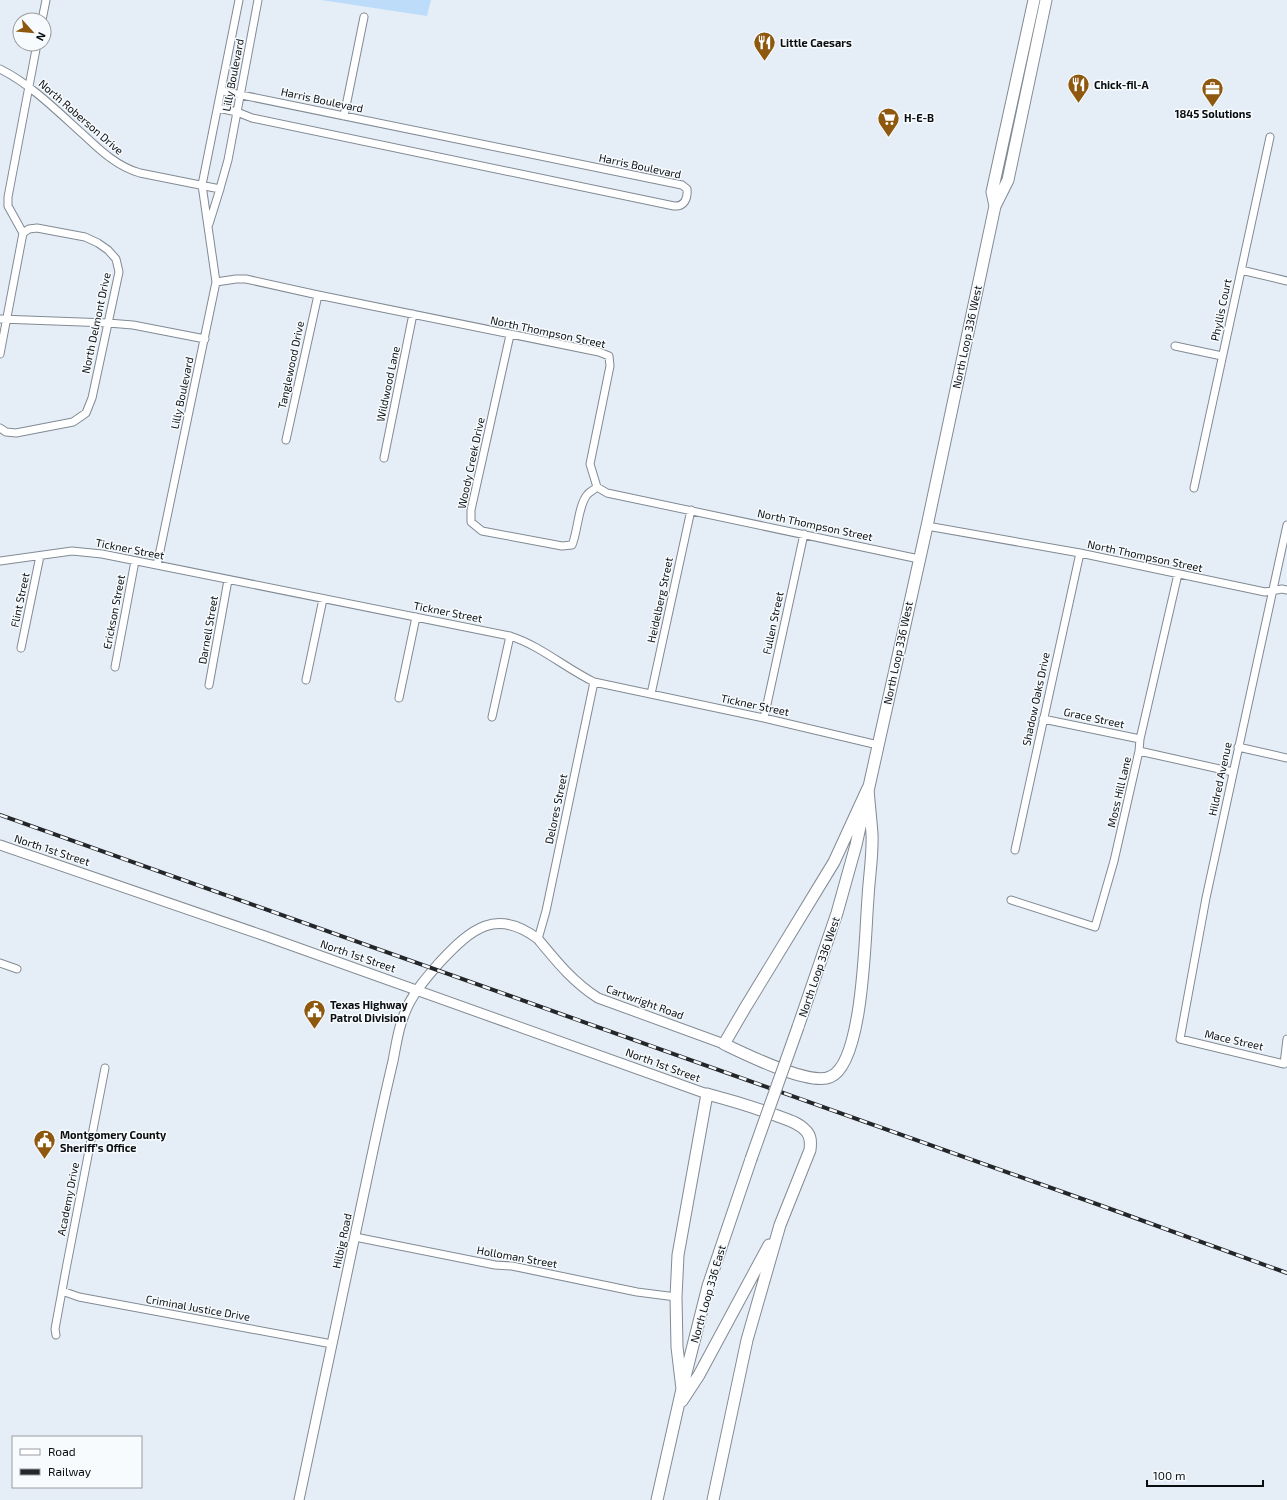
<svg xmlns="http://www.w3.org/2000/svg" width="1287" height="1500" font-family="'Exo 2',sans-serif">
  <rect width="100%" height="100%" fill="#e5eef7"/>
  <path fill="#bcdcf9" d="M321,0H431L427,16Z"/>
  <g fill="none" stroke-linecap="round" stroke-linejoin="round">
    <defs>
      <path id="street" d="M42,20L46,0
        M0,69C32,85 58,112 85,136C101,151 118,167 140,173L220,189
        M218,108L237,112L252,118L674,206C684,207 688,199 687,189L682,185L222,91
        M344,116L364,17
        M209,224L219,192L228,160L258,0
        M23,233L8,206V197L37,44
        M1241,270L1287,281
        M216,282L236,279H246L318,295L599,352L609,356L610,366L590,464L597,487L607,493L919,559
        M0,319L108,323L133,325L205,339
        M510,335L471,510V522L482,531L562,546L572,545C578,531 578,506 587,495C589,492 594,490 597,487
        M1175,346L1222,356
        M0,354L23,233
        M0,428L6,432L16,433L73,422L86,413L92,398L119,272L116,259L108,250L98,243L85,237L37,228L29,229L23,233
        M286,440L318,295
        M384,458L413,314
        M1194,488L1270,137
        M1287,525L1206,898L1180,1039L1284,1064L1287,1039
        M927,526L1080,553L1265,592L1282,589L1287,590
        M0,561L72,551L102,554L510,636C541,646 565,668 594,682L764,718L878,745
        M157,565L216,282L202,185L239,0
        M21,648L40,556
        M115,667L135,561
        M306,680L323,599
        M209,685L228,580
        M651,694L691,510
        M399,698L416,617
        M492,717L510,636
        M764,718L804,534
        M1043,719L1140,739
        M1238,747L1287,758
        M1139,751L1233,772
        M1015,850L1080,553
        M1011,900L1095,927L1114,861L1139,751L1140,739L1178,574
        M538,939L546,911L594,682
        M0,963L17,969
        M355,1237L495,1265L512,1266L637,1292L676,1297
        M62,1291L79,1297L332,1344
        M56,1335L55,1329L66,1269L105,1068"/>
      <path id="secondary" d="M0,845L265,936L707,1094
        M299,1500C322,1391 345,1283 368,1174C376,1136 384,1099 393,1061C396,1046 398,1029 404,1015C411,995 426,978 440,962C471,929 496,907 538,939C557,962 573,982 598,998L724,1044"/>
      <path id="primary" d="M995,206L992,192L1034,0
        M868,788C869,804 871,819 872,834C873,855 869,877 868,898C865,931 864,1064 830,1077C809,1086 745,1054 724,1044L745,1008L834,862Z
        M798,1027L837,913L856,845L927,526L995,206L1008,180L1046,0
        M682,1389L677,1347L676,1297L678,1255L707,1094C730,1100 753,1107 775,1115C785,1119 798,1122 805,1130C811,1135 811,1142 810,1150L780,1225L747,1340L713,1500
        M682,1401L699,1375L769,1245
        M657,1500L682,1389L708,1286L751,1159"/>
    </defs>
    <use href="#street" stroke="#828a93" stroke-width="9"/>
    <use href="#secondary" stroke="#828a93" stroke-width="11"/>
    <use href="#primary" stroke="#828a93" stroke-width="13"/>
    <use href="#street" stroke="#fff" stroke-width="7"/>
    <use href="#secondary" stroke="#fff" stroke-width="9"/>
    <use href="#primary" stroke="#fff" stroke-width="11"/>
    <defs>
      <path id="rail" d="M0,815L1105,1207L1287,1273"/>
    </defs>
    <use href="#rail" stroke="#23272a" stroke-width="4"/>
    <use href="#rail" stroke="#f7fbfe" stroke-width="2.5" stroke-dasharray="8" stroke-linecap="butt"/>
    <defs>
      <path id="primary-bridge" d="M751,1159L798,1027"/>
    </defs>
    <use href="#primary-bridge" stroke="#828a93" stroke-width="13" stroke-linecap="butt"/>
    <use href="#primary-bridge" stroke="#fff" stroke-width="11"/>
  </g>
  <defs>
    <symbol id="restaurant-pin" viewBox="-11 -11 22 30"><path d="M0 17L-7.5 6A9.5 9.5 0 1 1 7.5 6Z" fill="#8f580f" stroke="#f7fbfe"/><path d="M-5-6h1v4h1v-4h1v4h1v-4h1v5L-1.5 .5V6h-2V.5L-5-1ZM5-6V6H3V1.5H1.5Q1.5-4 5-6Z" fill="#fff"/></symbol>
    <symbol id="office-pin" viewBox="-11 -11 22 30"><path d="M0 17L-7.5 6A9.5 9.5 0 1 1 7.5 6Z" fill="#8f580f" stroke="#f7fbfe"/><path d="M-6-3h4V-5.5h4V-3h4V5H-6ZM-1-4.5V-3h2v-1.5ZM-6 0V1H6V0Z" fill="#fff"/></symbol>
    <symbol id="supermarket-pin" viewBox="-11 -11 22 30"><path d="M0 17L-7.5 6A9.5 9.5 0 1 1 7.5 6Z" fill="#8f580f" stroke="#f7fbfe"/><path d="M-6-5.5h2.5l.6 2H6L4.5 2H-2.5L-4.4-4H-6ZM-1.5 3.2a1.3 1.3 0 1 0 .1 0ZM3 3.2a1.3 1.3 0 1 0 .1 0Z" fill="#fff"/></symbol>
    <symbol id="civic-pin" viewBox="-11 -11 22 30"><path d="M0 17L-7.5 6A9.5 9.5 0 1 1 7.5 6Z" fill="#8f580f" stroke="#f7fbfe"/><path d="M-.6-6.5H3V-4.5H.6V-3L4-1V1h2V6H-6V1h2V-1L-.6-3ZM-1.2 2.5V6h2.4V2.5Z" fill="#fff"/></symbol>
  </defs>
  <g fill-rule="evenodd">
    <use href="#restaurant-pin" x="752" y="30" width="25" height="34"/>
    <use href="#restaurant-pin" x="1066" y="72" width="25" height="34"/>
    <use href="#office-pin" x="1200" y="76" width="25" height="34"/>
    <use href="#supermarket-pin" x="876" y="106" width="25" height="34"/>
    <use href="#civic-pin" x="302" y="998" width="25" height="34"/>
    <use href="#civic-pin" x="32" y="1128" width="25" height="34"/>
  </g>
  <g text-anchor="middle" stroke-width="3" stroke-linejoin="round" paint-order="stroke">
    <g font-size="11" font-weight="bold" fill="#0b0e11" stroke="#f7fbfe" text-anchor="start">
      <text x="780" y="47">Little Caesars</text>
      <text x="1094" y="89">Chick-fil-A</text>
      <text x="1213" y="118" text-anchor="middle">1845 Solutions</text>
      <text x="904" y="122">H-E-B</text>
      <text x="330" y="1009">Texas Highway<tspan x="330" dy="13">Patrol Division</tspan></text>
      <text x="60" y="1139">Montgomery County<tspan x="60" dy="13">Sheriff's Office</tspan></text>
    </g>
    <g font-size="11" fill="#0b0e11" stroke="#f7fbfe">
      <text transform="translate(233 75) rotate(-79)" y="4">Lilly Boulevard</text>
      <text transform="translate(322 100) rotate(12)" y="4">Harris Boulevard</text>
      <text transform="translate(81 117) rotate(41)" y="4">North Roberson Drive</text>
      <text transform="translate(640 166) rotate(12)" y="4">Harris Boulevard</text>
      <text transform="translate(1221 310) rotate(-78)" y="4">Phyllis Court</text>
      <text transform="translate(96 323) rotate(-78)" y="4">North Delmont Drive</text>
      <text transform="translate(548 332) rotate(12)" y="4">North Thompson Street</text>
      <text transform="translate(967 337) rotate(-78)" y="4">North Loop 336 West</text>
      <text transform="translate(291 365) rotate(-78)" y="4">Tanglewood Drive</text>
      <text transform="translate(388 384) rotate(-78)" y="4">Wildwood Lane</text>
      <text transform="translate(182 393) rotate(-78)" y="4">Lilly Boulevard</text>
      <text transform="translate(471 463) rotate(-78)" y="4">Woody Creek Drive</text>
      <text transform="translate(815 525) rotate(12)" y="4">North Thompson Street</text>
      <text transform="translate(130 549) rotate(11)" y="4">Tickner Street</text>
      <text transform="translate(1145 556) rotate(12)" y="4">North Thompson Street</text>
      <text transform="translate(20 600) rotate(-78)" y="4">Flint Street</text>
      <text transform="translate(660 600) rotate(-78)" y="4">Heidelberg Street</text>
      <text transform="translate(114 612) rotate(-79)" y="4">Erickson Street</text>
      <text transform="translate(448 612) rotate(11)" y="4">Tickner Street</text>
      <text transform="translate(773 623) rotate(-78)" y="4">Fullen Street</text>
      <text transform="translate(208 630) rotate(-80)" y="4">Darnell Street</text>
      <text transform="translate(898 653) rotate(-78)" y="4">North Loop 336 West</text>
      <text transform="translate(1036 699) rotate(-78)" y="4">Shadow Oaks Drive</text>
      <text transform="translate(755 705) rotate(12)" y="4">Tickner Street</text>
      <text transform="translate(1094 718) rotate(12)" y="4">Grace Street</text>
      <text transform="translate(1220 779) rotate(-78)" y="4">Hildred Avenue</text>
      <text transform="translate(1119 792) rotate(-77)" y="4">Moss Hill Lane</text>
      <text transform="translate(556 809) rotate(-78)" y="4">Delores Street</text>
      <text transform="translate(52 850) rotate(18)" y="4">North 1st Street</text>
      <text transform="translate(358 956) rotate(19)" y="4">North 1st Street</text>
      <text transform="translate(819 967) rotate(-71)" y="4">North Loop 336 West</text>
      <text transform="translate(645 1002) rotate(20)" y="4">Cartwright Road</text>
      <text transform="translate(1234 1040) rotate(13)" y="4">Mace Street</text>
      <text transform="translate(663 1065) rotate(20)" y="4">North 1st Street</text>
      <text transform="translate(68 1199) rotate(-79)" y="4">Academy Drive</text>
      <text transform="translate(342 1241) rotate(-78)" y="4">Hilbig Road</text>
      <text transform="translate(517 1257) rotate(10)" y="4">Holloman Street</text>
      <text transform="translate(708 1294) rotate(-74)" y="4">North Loop 336 East</text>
      <text transform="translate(198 1308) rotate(10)" y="4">Criminal Justice Drive</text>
    </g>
  </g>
  <rect x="12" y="1436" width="130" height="52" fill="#f7fbfe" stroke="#999c9f"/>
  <rect x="20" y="1449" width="20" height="6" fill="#ffffff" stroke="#999c9f"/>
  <text x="48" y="1456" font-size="12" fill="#0b0e11">Road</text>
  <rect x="20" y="1469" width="20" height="6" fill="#23272a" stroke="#999c9f"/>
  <text x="48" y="1476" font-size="12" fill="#0b0e11">Railway</text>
  <g transform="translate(32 32) rotate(117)"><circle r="19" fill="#f7fbfe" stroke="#999c9f"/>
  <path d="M0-3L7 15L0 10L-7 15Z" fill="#8f580f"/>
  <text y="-6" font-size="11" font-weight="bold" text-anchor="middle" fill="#0b0e11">N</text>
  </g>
  <path d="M1147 1480v6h116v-6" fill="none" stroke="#0b0e11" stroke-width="2"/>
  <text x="1153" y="1480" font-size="12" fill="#0b0e11" stroke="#f7fbfe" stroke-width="3" paint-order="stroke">100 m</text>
</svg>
